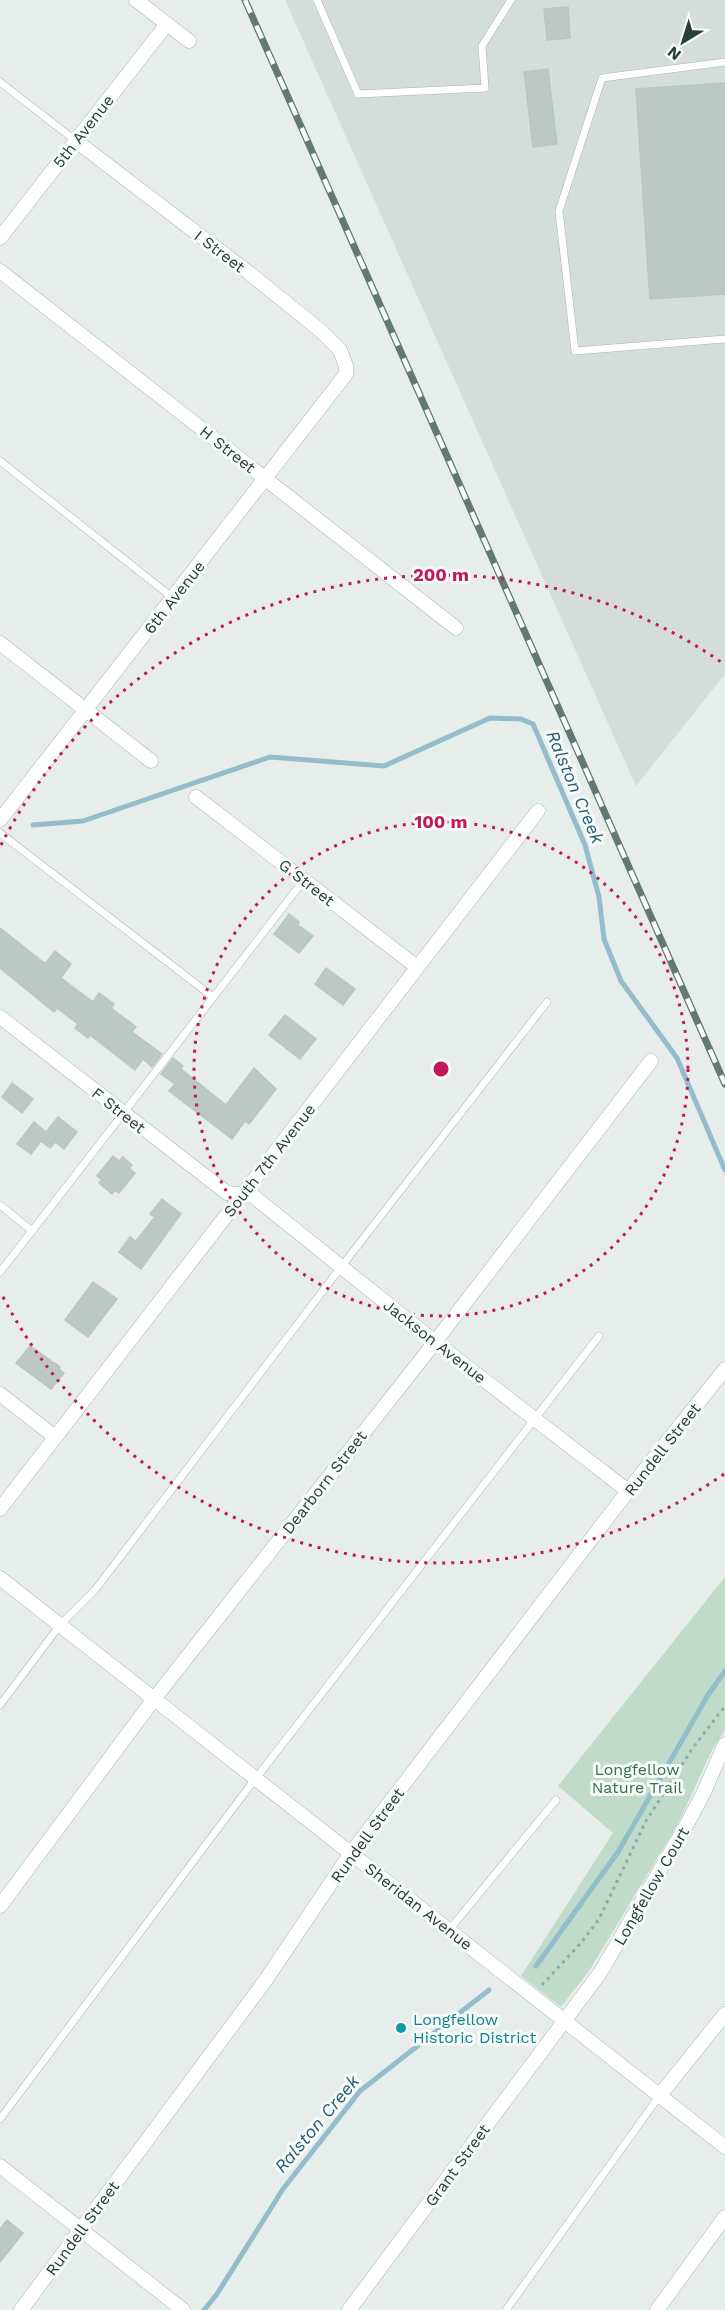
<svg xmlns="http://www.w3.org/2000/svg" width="725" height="2310" font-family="'Work Sans',sans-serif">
  <rect width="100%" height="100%" fill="#e6edea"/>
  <path fill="#d4ddda" d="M285,0H725V674L636,786Z"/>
  <path fill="#c1dbcb" d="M725,1577V1730L711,1752L679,1822L589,1971L561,2007L521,1976L613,1833L558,1786Z"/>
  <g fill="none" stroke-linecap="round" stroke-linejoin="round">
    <path stroke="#94bdcb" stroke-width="5" d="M33,825L83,821L270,757L384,766L490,718L521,719L533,724L585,845L599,897L604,939L621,981L677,1058L725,1170
      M536,1966L618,1852L708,1695L725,1671
      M204,2310L217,2294L283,2189L360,2091L489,1990"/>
  </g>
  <path fill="#bbc8c4" stroke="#b9c6c2" stroke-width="1.5" d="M568,7L570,38L547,40L544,9Z
    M548,69L557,144L533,147L524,72Z
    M725,83V294L650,299L636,89Z
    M289,914L299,922L298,925L313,936L299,953L274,934Z
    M0,928L43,962L46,963L55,951L71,964L61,978L93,1002L99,993L114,1004L111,1008L136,1027L132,1032L162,1054L152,1067L143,1059L135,1070L90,1035L88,1038L75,1028L78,1024L57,1008L54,1012L0,968Z
    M326,968L355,989L343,1005L315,984Z
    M285,1015L316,1039L300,1059L269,1035Z
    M173,1058L183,1066L181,1069L226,1105L254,1068L276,1089L249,1124L245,1121L232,1139L169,1091L175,1084L161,1074Z
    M12,1083L33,1099L22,1113L2,1097Z
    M58,1117L77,1132L64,1149L55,1142L50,1148L41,1141L31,1154L17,1144L34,1122L46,1132Z
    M113,1156L119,1161L123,1157L132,1165L129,1168L135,1173L119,1193L115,1190L112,1194L99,1183L102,1180L97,1176Z
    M162,1199L181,1214L141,1269L119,1252L130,1237L136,1241L155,1217L150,1214Z
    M93,1282L117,1299L88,1337L65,1320Z
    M30,1346L60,1367L59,1369L64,1373L51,1389L16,1363Z
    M7,2220L23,2233L0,2262V2229Z"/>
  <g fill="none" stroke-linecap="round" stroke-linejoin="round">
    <defs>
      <path id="service" d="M317,0L358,94L485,88L482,46L511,0
        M725,62L602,78L559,211L575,351L725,339
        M0,82L76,141
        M0,461L173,598
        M0,833L213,997
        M0,1205L32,1231L0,1272
        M32,1231L304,880
        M0,1705L60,1625L95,1590L341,1267L547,1002
        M449,1930L556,1800
        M0,2119L243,1795L599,1336
        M506,2310L660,2095"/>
      <path id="minor" d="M136,0L189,41
        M0,238L167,24
        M0,271L456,628
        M0,643L151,761
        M196,797L417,967
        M0,820L346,374V366L340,350L321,331L249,273L76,141
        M0,1017L227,1193L253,1196L435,1342L628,1491
        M0,1394L55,1437
        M0,1509L538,811
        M0,1578L725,2147
        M0,1906L154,1699L435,1342L651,1061
        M660,2095L725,2014
        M0,2166L183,2310
        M21,2310L265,1981L351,1853L628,1491L725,1369
        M349,2310L600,1973L686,1826L704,1792L725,1744
        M657,2310L725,2217"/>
    </defs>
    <use href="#service" stroke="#a9b5b1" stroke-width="8"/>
    <use href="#minor" stroke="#a9b5b1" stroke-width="15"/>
    <path stroke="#8aada6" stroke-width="3" stroke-dasharray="3 4.5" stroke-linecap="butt" d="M542,1985L581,1943L599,1919L646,1821L692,1749L725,1706"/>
    <use href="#service" stroke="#fff" stroke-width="7"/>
    <use href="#minor" stroke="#fff" stroke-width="14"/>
    <defs>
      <path id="rail" d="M245,0L725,1084"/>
    </defs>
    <use href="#rail" stroke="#617874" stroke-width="7"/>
    <use href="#rail" stroke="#f6faf8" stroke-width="4.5" stroke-dasharray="14" stroke-linecap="butt"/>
  </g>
  <g fill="none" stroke="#c2185b" stroke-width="3" stroke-dasharray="3 6">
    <circle cx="441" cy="1069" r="247"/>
    <path d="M724 1474A494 494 0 0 1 1 1293M1 845A494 494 0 0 1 724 664"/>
  </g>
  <circle fill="#0f9aa8" stroke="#f6faf8" stroke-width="2" cx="401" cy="2028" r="6"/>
  <g text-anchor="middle" stroke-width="6" stroke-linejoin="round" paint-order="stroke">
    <g font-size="16" fill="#263d39" stroke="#f6faf8">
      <text transform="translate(83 131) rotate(-52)" y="6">5th Avenue</text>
      <text transform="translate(220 251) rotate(37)" y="6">I Street</text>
      <text transform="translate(228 449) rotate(38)" y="6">H Street</text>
      <text transform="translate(174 597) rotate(-52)" y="6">6th Avenue</text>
      <text transform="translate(307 882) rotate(38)" y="6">G Street</text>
      <text transform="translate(119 1110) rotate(38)" y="6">F Street</text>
      <text transform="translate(269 1160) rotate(-52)" y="6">South 7th Avenue</text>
      <text transform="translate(435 1341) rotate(38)" y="6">Jackson Avenue</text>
      <text transform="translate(662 1449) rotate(-52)" y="6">Rundell Street</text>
      <text transform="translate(324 1482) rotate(-52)" y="6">Dearborn Street</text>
      <text transform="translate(367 1835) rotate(-54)" y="6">Rundell Street</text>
      <text transform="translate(651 1886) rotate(-60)" y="6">Longfellow Court</text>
      <text transform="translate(419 1906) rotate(38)" y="6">Sheridan Avenue</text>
      <text transform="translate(457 2165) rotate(-54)" y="6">Grant Street</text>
      <text transform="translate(82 2228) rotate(-54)" y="6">Rundell Street</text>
    </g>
    <g font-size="16" fill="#357052" stroke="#f6faf8">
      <text x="637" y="1775">Longfellow<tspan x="637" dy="18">Nature Trail</tspan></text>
    </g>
    <g font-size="16" fill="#0d838f" stroke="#f6faf8" text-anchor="start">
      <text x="413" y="2025">Longfellow<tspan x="413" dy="18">Historic District</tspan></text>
    </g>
    <g font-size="18" font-style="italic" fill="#275e73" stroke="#f6faf8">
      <text transform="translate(575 787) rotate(67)" y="6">Ralston Creek</text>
      <text transform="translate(317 2124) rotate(-50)" y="6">Ralston Creek</text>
    </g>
  </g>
  <circle cx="441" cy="1069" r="9" fill="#c2185b" stroke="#f6faf8" stroke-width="3"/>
  <g font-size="18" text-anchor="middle" font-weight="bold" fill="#c2185b" stroke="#f6faf8" stroke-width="6" stroke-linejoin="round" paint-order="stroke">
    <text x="441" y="581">200 m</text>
    <text x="441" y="828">100 m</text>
  </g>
  <g transform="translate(683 42) rotate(218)" stroke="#f6faf8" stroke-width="4.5" paint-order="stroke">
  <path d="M0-4.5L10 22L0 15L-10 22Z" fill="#263d39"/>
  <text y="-9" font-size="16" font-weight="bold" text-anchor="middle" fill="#263d39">N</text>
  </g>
</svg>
